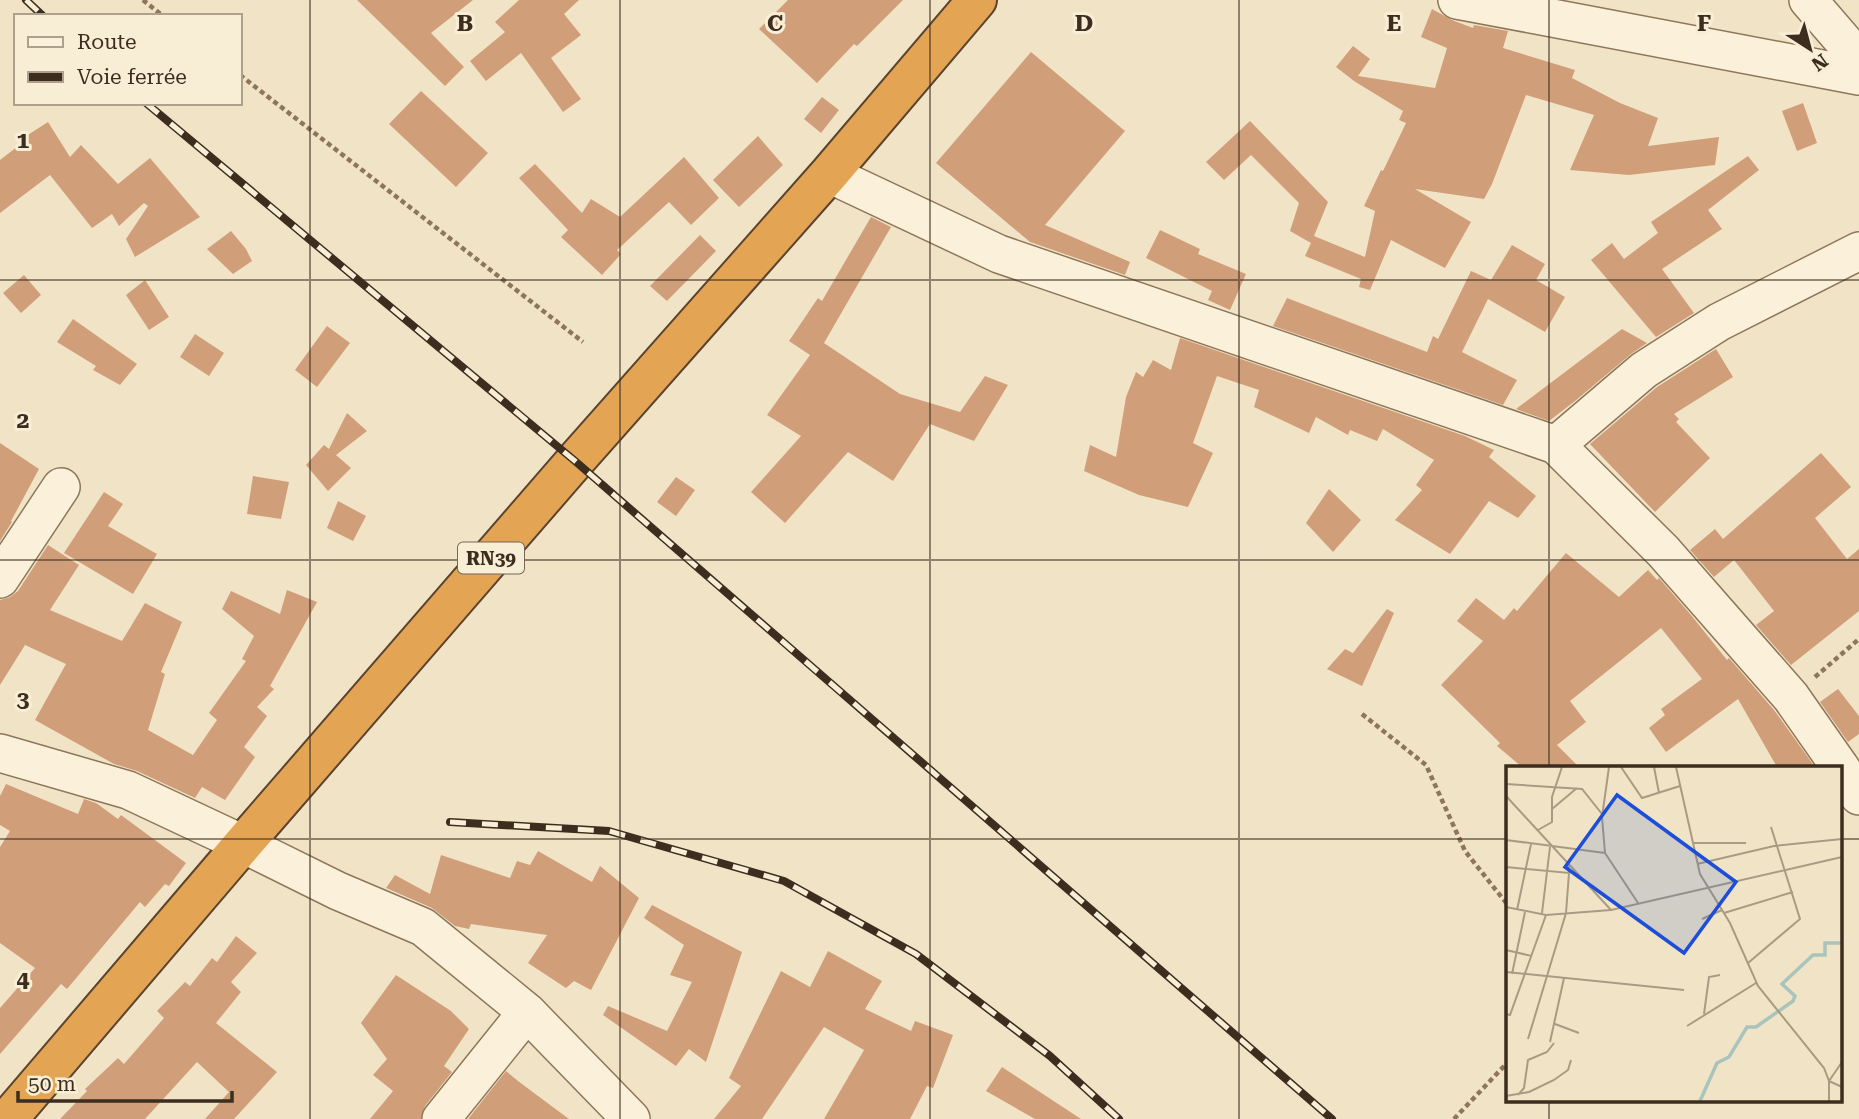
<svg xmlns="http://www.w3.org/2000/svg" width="1859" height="1119" font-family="'Roboto Serif',serif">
  <rect width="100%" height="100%" fill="#f1e4c6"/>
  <path fill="#d19e7a" d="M357,0H473L431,33L464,67L445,86Z
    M519,0H579L564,14L581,35L551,58L581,99L563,112L521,53L486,81L470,61L505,32L495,22Z
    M788,0H903L857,46L854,44L817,83L759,29Z
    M1432,9L1452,20L1473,28L1474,25L1508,31L1503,48L1575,70L1572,78L1620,103L1658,118L1648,146L1719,137L1715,165L1629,175L1570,170L1594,115L1526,95L1492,184L1484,199L1415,189L1471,222L1445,268L1391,240L1370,290L1359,287L1361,279L1305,256L1311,243L1290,231L1299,203L1251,155L1224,180L1206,162L1250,121L1328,202L1314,236L1365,257L1375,211L1364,206L1381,170L1383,171L1406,123L1399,120L1403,111L1354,81L1336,67L1353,46L1370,59L1358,76L1435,88L1447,48L1421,37Z
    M1031,52L1125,131L1045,225L1130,262L1125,275L1030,242L936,163Z
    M421,91L488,153L456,187L389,124Z
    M822,97L839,110L821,133L804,119Z
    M1803,103L1817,143L1797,151L1782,111Z
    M48,122L70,157L81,145L118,184L150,158L200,217L135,257L126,239L148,206L144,203L119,226L112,214L92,228L50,175L0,213V160L22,143L20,140Z
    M758,136L783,165L739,207L713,180Z
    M1748,156L1759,170L1708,210L1722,229L1662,269L1694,313L1656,337L1591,260L1612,243L1624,259L1658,233L1651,222Z
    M684,157L719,198L691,225L669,202L617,250L621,254L602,275L561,237L568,230L519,178L535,164L582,213L591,199L620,217Z
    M871,217L891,227L824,343L900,394L960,412L985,376L1008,385L974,441L930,424L893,481L848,452L785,523L751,492L801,436L767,415L810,355L789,341L818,298L822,301Z
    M1160,230L1200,249L1198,254L1246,274L1230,310L1208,300L1212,291L1146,258Z
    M231,231L246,249L252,261L233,274L207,249Z
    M700,235L716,251L667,301L650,286Z
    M1512,245L1545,264L1536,280L1565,297L1545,332L1488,299L1462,352L1517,380L1503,405L1273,326L1287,298L1427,352L1433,336L1438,339L1471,271L1491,280Z
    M24,275L41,295L21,313L3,293Z
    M145,280L169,317L149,330L126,295Z
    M73,319L137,364L120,385L93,370L96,366L57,342Z
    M327,326L350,343L317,387L295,370Z
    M1622,329L1647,343L1631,354L1575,401L1549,421L1516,409Z
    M195,334L224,353L209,376L180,357Z
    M1180,338L1465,436L1494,450L1489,457L1536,496L1518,518L1489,501L1450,554L1395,520L1422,490L1416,485L1434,460L1383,429L1377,441L1350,430L1348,435L1316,417L1309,433L1254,407L1259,390L1217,376L1193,443L1213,453L1188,507L1139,495L1084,471L1090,445L1116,457L1126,397L1136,372L1143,377L1153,360L1171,370Z
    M1716,349L1733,377L1674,414L1679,419L1676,422L1710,458L1655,512L1590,444L1657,387Z
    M347,413L367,431L336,455L351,468L328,491L306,465L324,445L329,449Z
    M0,443L39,469L11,521L12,522L0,541Z
    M1821,453L1851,487L1815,518L1847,559L1859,549V611L1791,665L1756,625L1774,611L1734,560L1714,577L1690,550L1715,529L1723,539Z
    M253,476L289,482L281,519L247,514Z
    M676,477L695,490L676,516L657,502Z
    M1329,489L1361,520L1333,552L1306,523Z
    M104,492L123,504L108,526L157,554L133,594L64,553Z
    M338,501L366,516L353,541L327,528Z
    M48,545L79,565L50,610L122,641L145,603L182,622L161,672L165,674L148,730L193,755L217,720L209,713L246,661L242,659L254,636L222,609L231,591L280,614L287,590L317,602L270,686L274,689L257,707L267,716L244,747L255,757L225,800L202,787L195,798L137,771L114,764L35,720L66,664L25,645L0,685V600L10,597L18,591Z
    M1566,553L1619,597L1648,570L1657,580L1659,578L1691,615L1727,660L1729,658L1774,710L1815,767H1777L1738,699L1666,752L1649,728L1665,715L1661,709L1702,679L1661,628L1570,701L1586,722L1557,745L1579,767H1522L1497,746L1500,743L1441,685L1483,641L1457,621L1476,598L1504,620L1514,608L1517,611Z
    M1387,609L1394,613L1362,686L1327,669L1345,649L1353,653Z
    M1838,689L1859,716V734L1848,742L1820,702Z
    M6,784L78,814L84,799L96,803L118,819L121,815L186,863L169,886L165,884L145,907L140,902L67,989L61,984L0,1054V1008L35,968L0,943V847L10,831L0,825V796Z
    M538,851L592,882L600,866L639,898L591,990L574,981L566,988L528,963L547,935L471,924L469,929L455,926L432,908L386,888L395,875L430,894L441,855L510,878L517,861L530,865Z
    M652,905L742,952L706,1062L689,1049L676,1066L603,1015L608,1006L667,1031L692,982L670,975L684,945L644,918Z
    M236,936L257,953L231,982L241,992L216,1023L277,1072L234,1119H205L229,1092L197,1062L145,1119H60L87,1091L85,1089L118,1058L124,1064L164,1018L157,1011L185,982L190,986L212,958L217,962Z
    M828,951L882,981L865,1009L911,1031L915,1021L953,1035L933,1088L927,1086L910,1119H824L864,1050L824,1027L762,1119H714L741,1086L729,1078L781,971L810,987Z
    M396,975L451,1011L469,1029L444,1066L452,1072L425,1106L421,1119H370L393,1091L373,1075L387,1059L361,1023Z
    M1002,1067L1081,1119H1035L986,1091Z
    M506,1071L518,1081L569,1119H468Z"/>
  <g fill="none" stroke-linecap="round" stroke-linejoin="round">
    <defs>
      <path id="minor" d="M1457,0L1859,76
        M1808,0L1859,59
        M829,174L999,254L1556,445L1663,551L1791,697L1840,767
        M1556,445L1644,370L1719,322L1859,251
        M0,579L61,487
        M0,753L128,790L243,844L338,891L423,927L527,1012L631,1119
        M1840,767L1859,796
        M441,1119L527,1012"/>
      <path id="highway" d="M8,1119L243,844L575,461L829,174L977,0"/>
    </defs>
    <use href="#minor" stroke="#8d765a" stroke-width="40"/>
    <use href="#highway" stroke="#5b432f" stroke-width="42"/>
    <path stroke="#8d765a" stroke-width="4.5" stroke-dasharray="5 3.5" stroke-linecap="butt" d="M143,0L163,16
      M240,75L583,342
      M1815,677L1859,639
      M1362,714L1426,765L1465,851L1507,904
      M1454,1119L1507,1063"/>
    <use href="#minor" stroke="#fbf1da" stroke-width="37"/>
    <use href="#highway" stroke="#e3a454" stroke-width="38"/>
    <defs>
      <path id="rail" d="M26,0L43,16
        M146,103L575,461L1332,1119
        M450,822L609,831L784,881L916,954L1050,1056L1119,1119"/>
    </defs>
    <use href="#rail" stroke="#3d2d1f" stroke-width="8"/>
    <use href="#rail" stroke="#f8eed6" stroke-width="5" stroke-dasharray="16" stroke-linecap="butt"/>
  </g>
  <path fill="none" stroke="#3d2d1f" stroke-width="2" stroke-opacity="0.55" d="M310,0V1119M620,0V1119M930,0V1119M1239,0V1119M1549,0V767M0,280H1859M0,560H1859M0,839H1507M1840,839H1859M1549,1100V1119"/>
  <g text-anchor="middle" stroke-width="6" stroke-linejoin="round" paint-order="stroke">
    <rect fill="#f8eed6" stroke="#756756" stroke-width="2" x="458" y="542.5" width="66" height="31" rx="5"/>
    <g font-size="19" font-weight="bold" fill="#3d2d1f">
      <text x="491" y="565">RN39</text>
    </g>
  </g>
  <g transform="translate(1506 766)">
    <rect width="336" height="336" fill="#f1e4c6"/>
    <path fill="none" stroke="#a8c4bc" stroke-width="3.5" d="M194,335L211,297L223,291L241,261H250L287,235L289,230L276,218L307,189H319V177H336"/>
    <path fill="none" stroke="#a99b83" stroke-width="2" d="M103,1L96,51L99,87L132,137M115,1L136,32L174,20M148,1L153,27M170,1L194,108L224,157L252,220L318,302L323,315V335M0,18L76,23L96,48M0,30L105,144M46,43L71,22M32,64L46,56V31L56,1M0,74L99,87M188,77H240M191,98L268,80L336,73M0,101L63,107L62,95M0,141L40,149L105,144L336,91M11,144L25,78M36,147L44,81M218,147L287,126M196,153L216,144M0,184L26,190M242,197L294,153L265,61M0,206L178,224M6,208L19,146M0,248L4,249L40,149M198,248L203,211L214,209M49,258L73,267M181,260L250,217M22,273L60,147L63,107M44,276L58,212M336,296L323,315L336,321M12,329L18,322L22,294L41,286L48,277M0,330L23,326L48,314L62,304L65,294"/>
    <path fill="#1d4ed8" fill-opacity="0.15" stroke="#1d4ed8" stroke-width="3.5" d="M111,29L230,116L178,187L59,101Z"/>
    <rect width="336" height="336" fill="none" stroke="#3d2d1f" stroke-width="3.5"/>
  </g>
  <g font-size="23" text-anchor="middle" font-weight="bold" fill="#3d2d1f" stroke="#f8eed6" stroke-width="6" stroke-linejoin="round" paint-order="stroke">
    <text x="465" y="31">B</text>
    <text x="775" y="31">C</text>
    <text x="1084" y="31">D</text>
    <text x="1394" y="31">E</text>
    <text x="1704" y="31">F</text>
    <text x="23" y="148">1</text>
    <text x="23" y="428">2</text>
    <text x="23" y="707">3</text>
    <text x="23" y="987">4</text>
  </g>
  <rect x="14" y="14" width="228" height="91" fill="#f8eed6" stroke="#ada18d" stroke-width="2"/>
  <rect x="28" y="37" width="35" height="10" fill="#fbf1da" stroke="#ada18d" stroke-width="2"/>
  <text x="77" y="49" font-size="21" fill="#3d2d1f">Route</text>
  <rect x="28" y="72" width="35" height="10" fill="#3d2d1f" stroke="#ada18d" stroke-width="2"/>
  <text x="77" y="84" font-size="21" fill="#3d2d1f">Voie ferrée</text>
  <g transform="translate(1810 49) rotate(144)" stroke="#f8eed6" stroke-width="5" paint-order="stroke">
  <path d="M0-5L12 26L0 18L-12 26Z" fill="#3d2d1f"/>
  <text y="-10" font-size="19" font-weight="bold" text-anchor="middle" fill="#3d2d1f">N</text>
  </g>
  <path d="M18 1091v10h214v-10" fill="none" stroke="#3d2d1f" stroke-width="3.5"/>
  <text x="28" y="1091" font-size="21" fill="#3d2d1f" stroke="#f8eed6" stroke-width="5" paint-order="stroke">50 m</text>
</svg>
